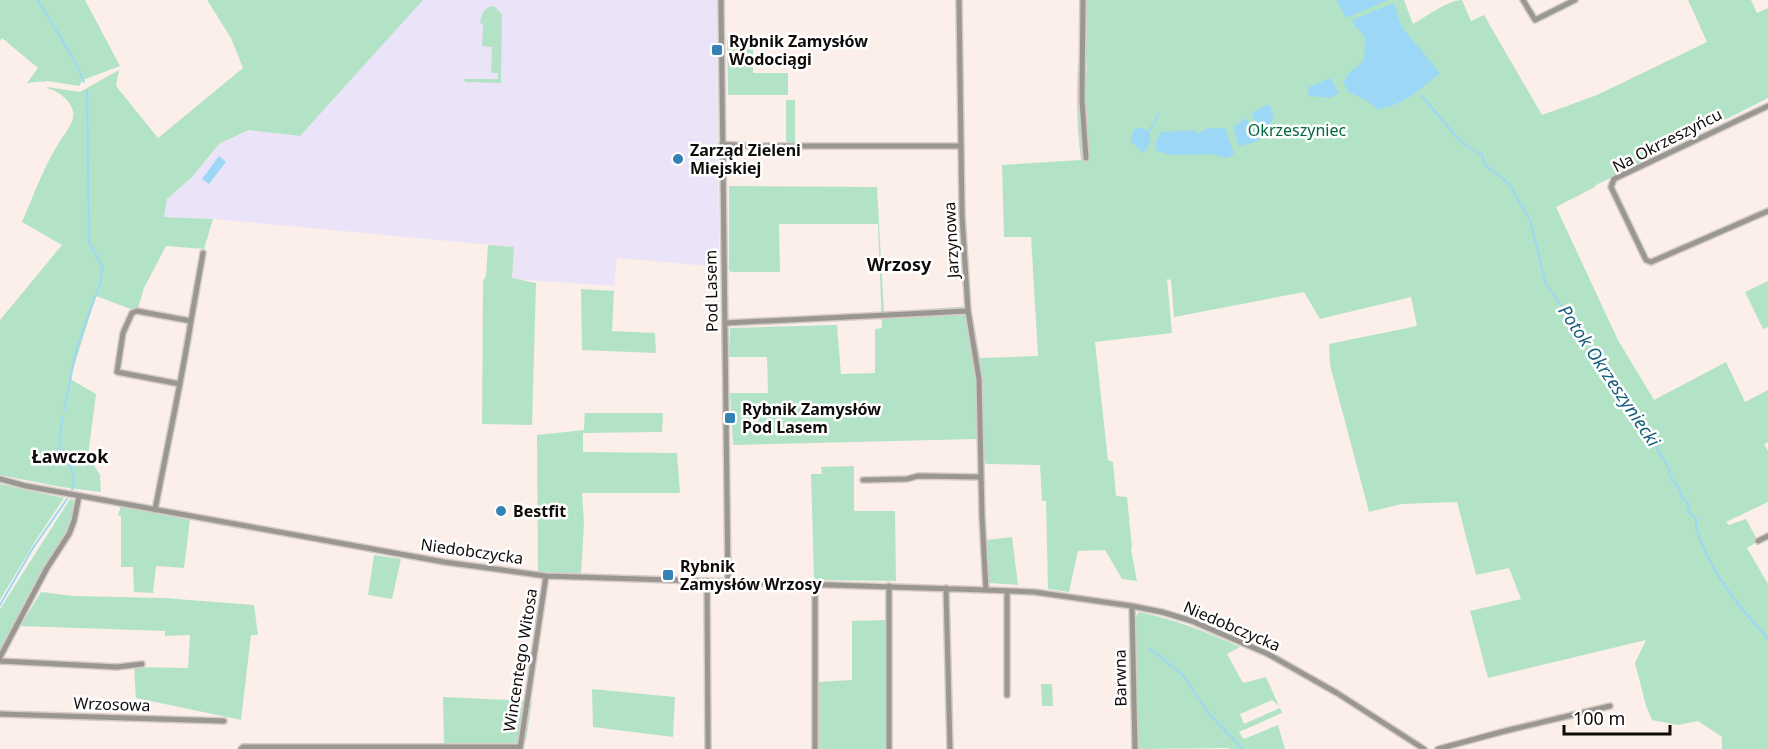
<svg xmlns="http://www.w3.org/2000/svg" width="1768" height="749" font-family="'Noto Sans',sans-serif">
  <rect width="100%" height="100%" fill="#fcefe9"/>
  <path fill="#ebe4f9" d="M422,0H717L719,267L617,258L614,286L512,279L514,247L213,219L164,217L167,199L192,177L219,144L248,130L300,136Z"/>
  <path fill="#b3e3c6" d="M0,0H85L120,66L83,80L79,86L48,81L27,83L38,68L2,38L0,41Z
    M207,0H423L300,136L248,130L219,144L192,177L167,199L164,217L213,219L204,249L166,246L144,288L138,308L133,310L96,296L70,379L96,394L88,456L100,475L101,492L61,487L0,475V320L62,245L22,222C34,194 44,166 60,141C65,133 75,122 73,112C71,100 58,91 47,88V87L80,92L119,70L116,86L158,138L243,68L231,38Z
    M1086,0H1404L1413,24C1426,17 1448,0 1462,0L1471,21L1484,15L1542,115L1597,95L1707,42L1688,0H1751L1757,13L1768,8V98L1596,185L1593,188L1556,207L1618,340L1654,400L1726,362L1745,402L1768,390V442L1764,444L1768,451V502L1726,522L1729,525L1746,519L1758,541L1747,548L1768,584V749H1722V737L1698,721L1678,725L1652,720L1646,706L1635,663L1646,640L1488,678L1470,611L1521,599L1509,568L1476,575L1457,502L1402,504L1369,512L1330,365L1329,344L1417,326L1411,297L1320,319L1304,292L1174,317L1171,280L1167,279L1172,333L1095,342L1108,460L1113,462L1116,496L1127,497L1132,548L1131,549L1137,581L1122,579L1105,550L1078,551L1069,592L1048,589L1046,501H1042L1040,465L986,464L976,439L733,445L730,393H768L767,357H729L730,328L837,325L841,374L875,373V329L882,328L878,224H779L780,272H731L729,270V186L877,187L884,312L971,306L980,358L1038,356L1031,237H1004L1002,165L1081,160C1077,128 1076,96 1078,64L1087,73L1084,35Z
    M494,6L502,14L501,83L465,82L464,79H498V73H491L492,47L482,46L483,24L480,23C482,14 483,7 494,6Z
    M727,39H753V73H788V95H728Z
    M786,100H795V142H786Z
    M488,245L514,247L512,278L536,283L532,425L482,424L483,281L486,276Z
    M1768,281V327L1763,329L1745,292Z
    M581,289L614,291L612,331L655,333L656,353L582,350Z
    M585,406V413H663L662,432L583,433V452L677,453L680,493H582L584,523L581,575L538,572L537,435L584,430Z
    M854,466V511H895L896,581L814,580L811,474H822L821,467Z
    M0,484L64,498L36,540L0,600Z
    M70,499L76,501L71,524L31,592L0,653V609Z
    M121,506L190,520L184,568L156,566L153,593L134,592L133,567H121V516L118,515Z
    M1012,537L1018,585L989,583L986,540Z
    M374,555L401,559L392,599L368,595Z
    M41,592L74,596L164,598L254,605L258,635H251L241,720L136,698L134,667L188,668L190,635L165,636V631L20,626Z
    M1139,612C1174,619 1207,632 1240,647L1227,654L1243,683L1266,677L1279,706L1272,700L1240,714L1244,724L1280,708L1282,713L1239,732L1244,739L1278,725L1285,749H1230L1228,748L1138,749L1135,618Z
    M886,620L887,749H818L817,682L852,680V621Z
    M1041,684H1052L1053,706H1042Z
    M592,689L675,697L673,737L593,727Z
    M443,697L532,701L526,741L519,744L444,746Z"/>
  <path fill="#9cd8f6" d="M1336,0H1388L1346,18Z
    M1394,3L1401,26L1440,73C1423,88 1400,107 1377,109L1364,99L1348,92L1343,82L1349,73L1364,60L1365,38L1352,22L1354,19Z
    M1330,78L1339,93L1330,98L1309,96L1307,88Z
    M1266,105H1269C1274,113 1274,118 1270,126L1260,128L1251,114Z
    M1246,118L1259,137V140L1242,146L1238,145L1233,127Z
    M1140,128C1155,130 1152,144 1143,153L1131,142V138L1134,129Z
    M1208,128H1225L1234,154L1227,158L1211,154L1170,155L1155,150L1156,142L1161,132L1192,130L1199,133Z
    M219,156L226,162L209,184L202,179Z"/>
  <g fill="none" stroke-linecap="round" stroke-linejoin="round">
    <path stroke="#9cd8f6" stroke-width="2" d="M38,0L78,67L84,82
      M1422,96L1462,143L1482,155L1484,164L1509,184L1530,220L1546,284L1594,351L1615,390L1655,437L1657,449L1669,468L1670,477L1679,488L1682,498L1686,500L1689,506L1688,511L1696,519C1695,528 1698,533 1701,542C1716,579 1741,609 1768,639
      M1148,133L1159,114
      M64,410L77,347L100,284L103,268L89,242L87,91
      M63,417C61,426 58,436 60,446C63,462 80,472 72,490
      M0,605L33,548L67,499
      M1150,649L1182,674L1209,714L1243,749"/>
    <defs>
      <path id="minor" d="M721,0L728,582
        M959,0L962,215L968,311L979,379L982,516L986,590
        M1083,0L1082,100L1086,158
        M1523,0L1535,20L1575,0
        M1768,106L1614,179L1611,187L1646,260L1651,262L1768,211
        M722,144L748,146H961
        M191,321L203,253
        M726,323L968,311
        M0,479L26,486L444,562L546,576L986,590L1034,592L1132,606L1162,612L1192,621L1268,654L1337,693L1424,749
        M863,480L907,479L918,476L981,477
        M155,510C167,447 181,384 191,321L137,311L132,313L123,333L117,372L180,384
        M1758,541L1768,536
        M707,581L708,749
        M815,584V749
        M889,586V749
        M946,588L950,749
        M1132,606L1135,749
        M0,657L47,568L69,534L74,521L79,496
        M0,661L117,667L142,664
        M1007,695V591
        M0,714L224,721
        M241,749L243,747H520
        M520,749L546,576
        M1438,749L1505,731L1610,706"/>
    </defs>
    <use href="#minor" stroke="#d6cbc5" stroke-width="8"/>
    <use href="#minor" stroke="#9a9793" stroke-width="5"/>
  </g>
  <g fill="#3583b6" stroke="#fff" stroke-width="2">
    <rect x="711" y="44" width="12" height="12" rx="3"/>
    <circle cx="678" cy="159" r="6"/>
    <rect x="724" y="412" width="12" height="12" rx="3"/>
    <circle cx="501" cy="511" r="6"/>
    <rect x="662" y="569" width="12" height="12" rx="3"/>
  </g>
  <g text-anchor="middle" stroke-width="5" stroke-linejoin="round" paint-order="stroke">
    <g font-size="16" font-weight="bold" fill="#0f0b09" stroke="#fff" text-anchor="start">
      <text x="729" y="47">Rybnik Zamysłów<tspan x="729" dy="18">Wodociągi</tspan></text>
      <text x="690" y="156">Zarząd Zieleni<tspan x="690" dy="18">Miejskiej</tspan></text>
      <text x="742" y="415">Rybnik Zamysłów<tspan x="742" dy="18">Pod Lasem</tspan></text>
      <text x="513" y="517">Bestfit</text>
      <text x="680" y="572">Rybnik<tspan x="680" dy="18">Zamysłów Wrzosy</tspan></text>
    </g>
    <g font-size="16" fill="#03673f" stroke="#fff">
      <text x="1297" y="136">Okrzeszyniec</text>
    </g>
    <g font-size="16" fill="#0f0b09" stroke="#fff">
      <text transform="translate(1667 140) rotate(-27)" y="6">Na Okrzeszyńcu</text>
      <text transform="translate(951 240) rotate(-93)" y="6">Jarzynowa</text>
      <text transform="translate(711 291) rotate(-91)" y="6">Pod Lasem</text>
      <text transform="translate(472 551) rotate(8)" y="6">Niedobczycka</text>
      <text transform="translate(1232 626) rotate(23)" y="6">Niedobczycka</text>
      <text transform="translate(520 660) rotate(-81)" y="6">Wincentego Witosa</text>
      <text transform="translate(1120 678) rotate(-91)" y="6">Barwna</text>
      <text transform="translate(112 704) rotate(2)" y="6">Wrzosowa</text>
    </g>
    <g font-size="18" font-weight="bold" fill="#0f0b09" stroke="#fff">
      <text x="899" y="271">Wrzosy</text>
      <text x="70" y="463">Ławczok</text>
    </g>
    <g font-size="18" font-style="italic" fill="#145d7b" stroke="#fff">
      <text transform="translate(1609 376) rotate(56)" y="6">Potok Okrzeszyniecki</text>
    </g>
  </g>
  <path d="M1564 725v9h106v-9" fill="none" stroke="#0f0b09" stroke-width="3"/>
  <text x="1573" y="725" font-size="18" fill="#0f0b09" stroke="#ffffff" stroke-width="4.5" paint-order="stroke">100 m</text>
</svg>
